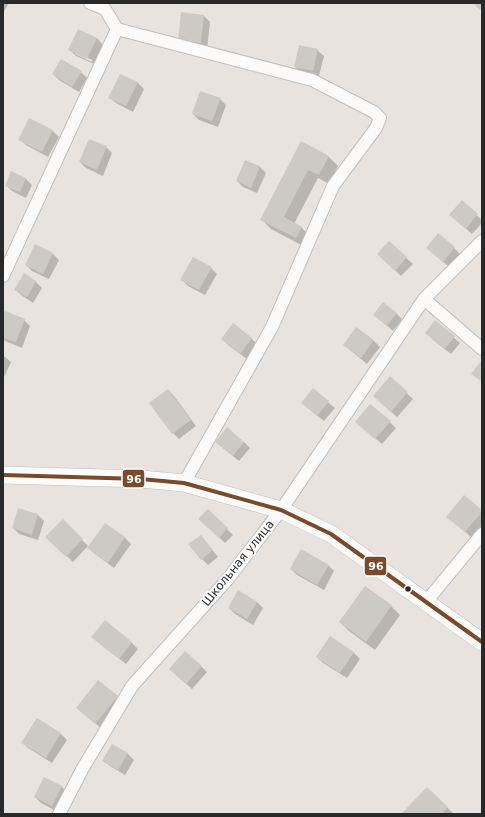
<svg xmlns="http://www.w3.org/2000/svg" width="485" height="817" font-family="'DejaVu Sans',sans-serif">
  <rect width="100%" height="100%" fill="#e8e3de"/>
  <path fill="#0003" fill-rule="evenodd" d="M3,3H9L3,13Z
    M204,16L210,22L207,49L185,47Z
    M97,38L103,45L94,64L76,56L70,50ZM75,52L92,60V62L75,54Z
    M317,50L324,56L319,76L302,73L295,67Z
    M81,72L87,78L79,92L59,80L53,74Z
    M121,75L138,83L144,89L133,112L116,103L109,97Z
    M220,99L226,105L218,127L199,120L193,114Z
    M53,131L59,137L48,157L26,145L20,139Z
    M301,143L329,157L338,166L329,184L318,178L294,224L301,227L310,236L305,247L271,229L262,220Z
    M106,147L112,153L103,176L86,168L80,162Z
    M245,161L260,167L266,173L257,193L243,187L237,181Z
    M26,179L32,185L26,198L12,191L6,185Z
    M462,202L482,220V223L472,234L457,221Z
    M389,242L413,264L401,276L378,254Z
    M36,246L53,254L59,260L49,279L32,271L26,265Z
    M454,248L460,254L449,267L434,254Z
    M211,268L217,274L205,295L188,286L182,280Z
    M24,275L36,282L42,288L33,303L21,295L15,289Z
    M396,313L402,319L393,331L375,315Z
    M3,318L24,320L30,326L22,348L3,340Z
    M435,321L460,343L451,354L432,339Z
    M233,325L252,339L258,345L247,359L228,345L222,339Z
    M357,329L374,341L380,347L367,364L351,351L345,345Z
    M3,355L11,362L3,379Z
    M390,378L413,399L397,417L380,402Z
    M168,390L174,396L196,426L179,439L173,433Z
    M313,390L335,408L324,421L309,409Z
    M371,405L396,428L382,444L363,428Z
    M244,442L250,448L239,461L223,448Z
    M208,511L233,535L225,543L200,519Z
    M482,512V525L472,538L454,522Z
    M38,515L44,521L38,540L19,534L13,528Z
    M63,521L88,546L73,562L47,537Z
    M105,524L125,538L131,544L114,568L95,554L89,548Z
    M206,542L218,557L208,565L202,559Z
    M328,565L334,571L324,590L297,575L291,569Z
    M365,587L391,606L400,615L375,650L349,631L340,622Z
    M257,602L263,608L253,625L235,614L229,608Z
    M105,622L132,643L138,649L126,664L99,643L93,637Z
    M330,637L354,653L360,659L347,678L323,663L317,657Z
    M201,666L207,672L192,689L176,675Z
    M98,681L123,703L102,729L83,713Z
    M37,719L61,734L67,740L52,763L28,748L22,742Z
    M112,745L128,754L134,760L125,775L110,766L103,760Z
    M61,786L67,792L58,812L41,803L35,797Z
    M427,788L454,814H402Z"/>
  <path fill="#cdc9c5" d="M473,3H482V8L480,10Z
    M181,12L204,15L201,43L178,41Z
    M78,29L97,38L87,59L68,50Z
    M299,45L318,49L313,71L294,67Z
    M61,59L82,71L72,87L52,74Z
    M120,74L138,82L126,106L108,98Z
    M200,91L221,98L212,121L192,114Z
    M29,118L53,130L42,152L18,140Z
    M89,139L107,146L97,170L79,162Z
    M301,141L329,156L319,175L308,170L284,217L302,227L296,238L260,220Z
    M245,160L260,166L251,188L236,181Z
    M11,171L26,178L20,192L5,186Z
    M462,200L478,214L466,229L449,215Z
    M438,233L455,247L443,262L426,248Z
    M389,241L407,257L395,271L377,254Z
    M35,244L53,253L43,274L25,265Z
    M193,257L212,267L199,290L180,280Z
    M24,273L36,281L27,297L14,290Z
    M383,302L397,313L387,326L373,315Z
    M5,311L25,319L16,342L3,338V315Z
    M435,320L455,336L445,349L425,333Z
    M233,323L252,338L240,354L221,339Z
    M356,327L374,340L361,358L343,345Z
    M480,362L482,364V382L471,374Z
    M390,376L408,392L391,412L373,396Z
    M313,388L329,401L317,416L301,403Z
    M168,389L191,420L172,434L149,403Z
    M370,404L391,421L375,439L355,422Z
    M227,427L244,442L233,456L215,442Z
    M464,495L482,510V512L465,532L446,517Z
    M18,508L38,514L32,535L12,528Z
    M208,509L228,528L219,538L198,519Z
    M63,519L83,539L66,557L45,537Z
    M105,523L125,537L108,563L87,548Z
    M201,535L213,550L201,560L188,544Z
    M301,549L329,565L317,585L290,569Z
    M365,586L392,605L366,642L339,622Z
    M238,590L257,602L247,619L228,608Z
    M105,620L132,642L119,659L91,637Z
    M330,636L354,652L340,673L316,657Z
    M185,651L202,666L186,684L169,669Z
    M98,680L118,696L95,724L76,708Z
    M37,718L61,733L46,758L21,743Z
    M112,744L128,753L118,770L102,761Z
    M44,777L62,786L52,806L34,797Z
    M427,787L448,807L442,814H401Z"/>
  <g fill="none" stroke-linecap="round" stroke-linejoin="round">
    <defs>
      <path id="street" d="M90,3L105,9L117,29L312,80L374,112L380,118L376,128L333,186L272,327L184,483
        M3,276L117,29
        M424,299L482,349
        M426,602L482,534
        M59,814L83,768L132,686L227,580L281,510L424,299L482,241"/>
      <path id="secondary" d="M3,475L141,479L184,483L281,510L331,534L482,642"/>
    </defs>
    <use href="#street" stroke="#c1bfc0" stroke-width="14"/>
    <use href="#secondary" stroke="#c1bfc0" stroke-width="18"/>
    <use href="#street" stroke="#fcfbfa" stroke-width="12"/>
    <use href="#secondary" stroke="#fcfbfa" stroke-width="17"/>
    <defs>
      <path id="bus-1" d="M3,475L141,479L184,483L281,510L331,534L482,642"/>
    </defs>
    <use href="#bus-1" stroke="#fff" stroke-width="7"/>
    <use href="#bus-1" stroke="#7a4b2a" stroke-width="4"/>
  </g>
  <circle fill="#292929" stroke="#fff" stroke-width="1.5" cx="408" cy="589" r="3.5"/>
  <g text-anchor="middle" stroke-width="3.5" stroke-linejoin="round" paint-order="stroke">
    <g font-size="12" fill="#292929" stroke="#fff">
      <text transform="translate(238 563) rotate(-51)" y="4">Школьная улица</text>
    </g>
  </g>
  <g stroke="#fff" stroke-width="1.5">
    <rect x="122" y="469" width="23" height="19" rx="4" fill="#7a4b2a"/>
    <rect x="364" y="556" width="23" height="20" rx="4" fill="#7a4b2a"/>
  </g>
  <g font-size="11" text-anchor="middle" font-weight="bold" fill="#fff">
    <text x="134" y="483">96</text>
    <text x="376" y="570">96</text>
  </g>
  <rect width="485" height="817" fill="none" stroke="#292929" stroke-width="8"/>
</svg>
